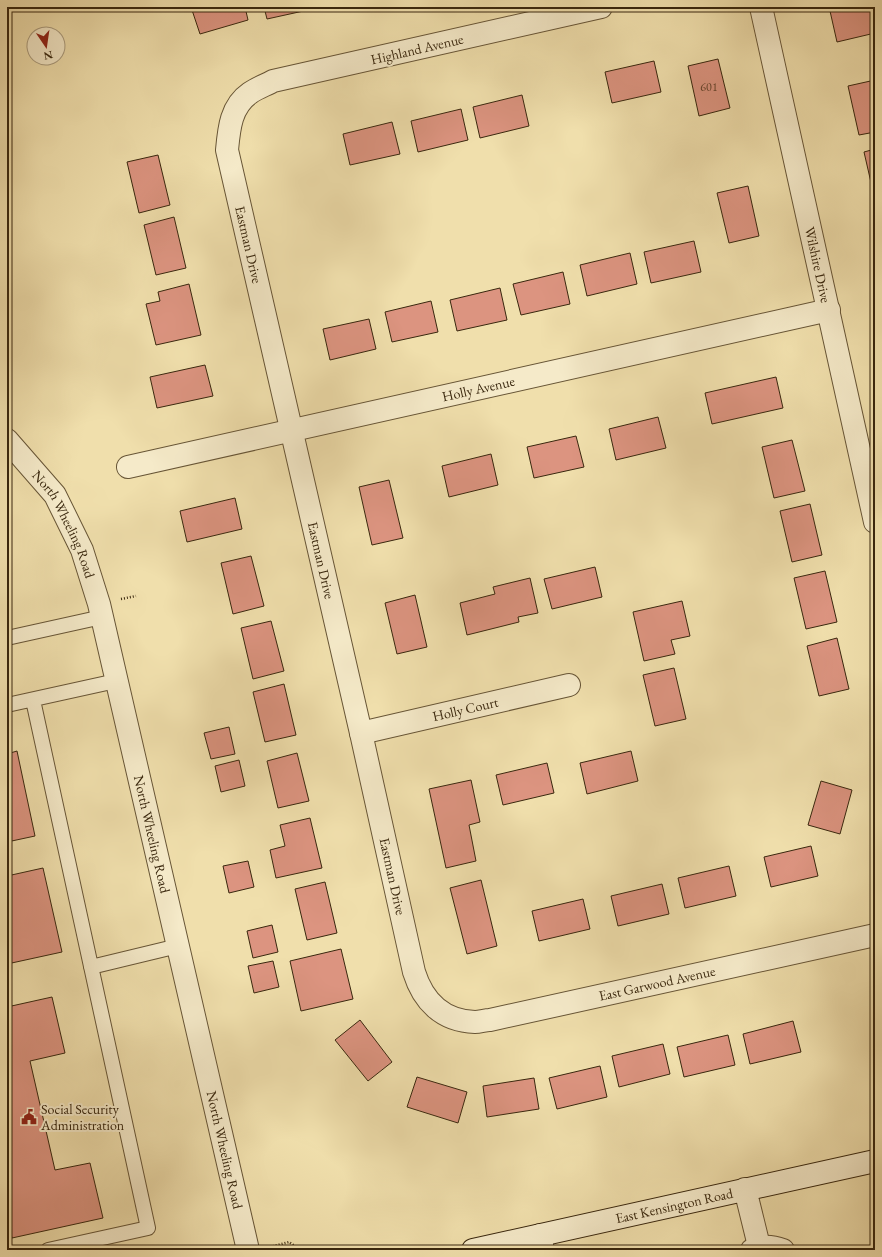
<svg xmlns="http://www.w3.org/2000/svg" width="882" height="1257" font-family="'EB Garamond',serif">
  <rect width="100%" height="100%" fill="#f0dfac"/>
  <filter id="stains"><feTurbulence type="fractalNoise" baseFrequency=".005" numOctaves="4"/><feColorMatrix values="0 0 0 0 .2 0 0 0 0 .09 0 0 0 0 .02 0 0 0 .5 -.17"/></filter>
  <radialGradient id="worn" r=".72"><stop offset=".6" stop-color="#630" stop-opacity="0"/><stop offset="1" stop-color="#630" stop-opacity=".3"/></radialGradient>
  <path fill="#dc9480" stroke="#39270e" d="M191,7H245L248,20L200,34Z
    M264,7H317V8L267,19Z
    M846,7H875V33L837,42L830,11Z
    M718,59L730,108L699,116L688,66Z
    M654,61L661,92L612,103L605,72Z
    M875,80V132L859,135L848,86Z
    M522,95L529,126L480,138L473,107Z
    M461,109L468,140L418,152L411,121Z
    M392,122L400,154L350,165L343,134Z
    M875,149V200L864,152Z
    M158,155L170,205L139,213L127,162Z
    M748,186L759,236L729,243L717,193Z
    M174,217L186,268L156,275L144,225Z
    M694,241L701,272L651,283L644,252Z
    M630,253L637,284L587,296L580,265Z
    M563,272L570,304L521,315L513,284Z
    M189,284L201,335L156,345L146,304L160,301L158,292Z
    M500,288L507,320L457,331L450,300Z
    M431,301L438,332L392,342L385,312Z
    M369,319L376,349L330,360L323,329Z
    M205,365L213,396L157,408L150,377Z
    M776,377L783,408L712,424L705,393Z
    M658,417L666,448L616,460L609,429Z
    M576,436L584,467L534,478L527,447Z
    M792,440L805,491L774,498L762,447Z
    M491,454L498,485L449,497L442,466Z
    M389,480L403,538L372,545L359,487Z
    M235,498L242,529L187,542L180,511Z
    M810,504L822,555L792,562L780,511Z
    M251,556L264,606L233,614L221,563Z
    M595,567L602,597L552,609L544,579Z
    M825,571L837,622L806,629L794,578Z
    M530,578L538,613L518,617L519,622L467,635L460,603L495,594L493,587Z
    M415,595L427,647L397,654L385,603Z
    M682,601L690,636L671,640L675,654L644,661L633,612Z
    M271,621L284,671L253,679L241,628Z
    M837,638L849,689L819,696L807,646Z
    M674,668L686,719L655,726L643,675Z
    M284,684L296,735L265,742L253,692Z
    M229,727L235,754L211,759L204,733Z
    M17,751L35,836L7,842V754Z
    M631,751L638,781L587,794L580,763Z
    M297,753L309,801L278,808L267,761Z
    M239,760L245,786L221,792L215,766Z
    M547,763L554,793L503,805L496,775Z
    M471,780L480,822L469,825L476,861L446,868L429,789Z
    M821,781L852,790L840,834L808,825Z
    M310,818L322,868L276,878L270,850L285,846L280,825Z
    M811,846L818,876L771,887L764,857Z
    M248,861L254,887L229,893L223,866Z
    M729,866L736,896L685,908L678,878Z
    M43,868L62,952L7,964V876Z
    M481,880L497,946L467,954L450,888Z
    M325,882L337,933L307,940L295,889Z
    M662,884L669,914L618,926L611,896Z
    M583,899L590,929L539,941L532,911Z
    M272,925L278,952L253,958L247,931Z
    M341,949L353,999L301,1011L290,961Z
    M273,961L279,987L254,993L248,966Z
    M52,997L65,1053L30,1061L55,1170L90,1163L103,1218L12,1238L7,1218V1007Z
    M360,1020L392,1062L368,1081L335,1040Z
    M793,1021L801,1052L750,1064L743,1034Z
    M728,1035L735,1065L684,1077L677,1047Z
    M663,1044L670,1074L619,1087L612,1056Z
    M600,1066L607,1097L557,1109L549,1078Z
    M417,1077L467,1092L458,1123L407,1107Z
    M534,1078L539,1109L487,1117L483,1086Z
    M875,1245V1250H854Z"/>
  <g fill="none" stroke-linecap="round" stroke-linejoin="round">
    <defs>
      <path id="service" d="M7,638L102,617
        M33,700L148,1228L48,1250
        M7,705L116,681
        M91,967L178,946"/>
      <g id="minor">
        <path id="s1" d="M601,7L273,81C266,85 257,88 250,93C231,106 229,128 227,150L361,733L414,972C423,1001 442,1021 475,1022C480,1022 485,1020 490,1020L875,935"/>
        <path id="s2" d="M761,7L875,522"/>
        <path id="s3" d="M128,467L829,310"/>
        <path id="s4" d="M361,733L569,685"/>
        <path d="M745,1189L759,1246"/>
        <path d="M540,1235L543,1250"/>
        <path d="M752,1250C762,1245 772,1246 783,1250"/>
      </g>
      <g id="tertiary">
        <path id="s5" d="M7,440L55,495L82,550L99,604L248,1250"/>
      </g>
      <g id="secondary">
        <path id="s6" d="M473,1250L875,1161"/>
      </g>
    </defs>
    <use href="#service" stroke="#675536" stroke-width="16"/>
    <use href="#minor" stroke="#675536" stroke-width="24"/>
    <use href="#tertiary" stroke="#675536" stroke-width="24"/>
    <use href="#secondary" stroke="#39270e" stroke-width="24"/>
    <path stroke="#39270e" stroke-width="2.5" stroke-dasharray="1 2" stroke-linecap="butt" d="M121,599L136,596
      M270,1247L289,1242L296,1247V1250"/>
    <use href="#service" stroke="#f5eac9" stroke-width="14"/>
    <use href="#minor" stroke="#f5eac9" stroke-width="22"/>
    <use href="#tertiary" stroke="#f5eac9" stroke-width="22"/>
    <use href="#secondary" stroke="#f5eac9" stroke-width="22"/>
  </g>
  <defs>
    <symbol id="civic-bare" viewBox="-9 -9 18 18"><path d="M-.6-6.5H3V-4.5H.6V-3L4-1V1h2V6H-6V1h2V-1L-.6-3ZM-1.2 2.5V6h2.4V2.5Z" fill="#8f2418" stroke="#f5eac9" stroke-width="2.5" paint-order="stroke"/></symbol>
  </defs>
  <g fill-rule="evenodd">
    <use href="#civic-bare" x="18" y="1106" width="22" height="22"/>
  </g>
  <g text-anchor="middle" stroke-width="4" stroke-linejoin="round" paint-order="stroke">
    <g font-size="12" fill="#62422a">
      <text x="709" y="91">601</text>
    </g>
    <g font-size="14" fill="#39270e" stroke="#f5eac9">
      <text transform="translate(417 49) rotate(-13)" y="5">Highland Avenue</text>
      <text dy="5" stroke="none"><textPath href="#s1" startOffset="523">Eastman Drive</textPath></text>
      <text dy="5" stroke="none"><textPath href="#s2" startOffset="264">Wilshire Drive</textPath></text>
      <text dy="5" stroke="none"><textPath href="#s3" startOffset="359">Holly Avenue</textPath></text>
      <text dy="5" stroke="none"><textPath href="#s5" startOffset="103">North Wheeling Road</textPath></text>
      <text dy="5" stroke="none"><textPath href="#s1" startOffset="847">Eastman Drive</textPath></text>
      <text dy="5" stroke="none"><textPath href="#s4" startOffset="107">Holly Court</textPath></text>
      <text dy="5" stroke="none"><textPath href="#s5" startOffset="427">North Wheeling Road</textPath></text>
      <text dy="5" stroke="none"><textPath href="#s1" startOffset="1171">Eastman Drive</textPath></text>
      <text dy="5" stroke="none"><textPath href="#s1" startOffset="1540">East Garwood Avenue</textPath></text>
      <text dy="5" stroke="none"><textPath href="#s5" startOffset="751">North Wheeling Road</textPath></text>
      <text dy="5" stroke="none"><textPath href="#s6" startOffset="206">East Kensington Road</textPath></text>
    </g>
    <g font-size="14" fill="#39270e" stroke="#f5eac9" text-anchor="start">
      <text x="41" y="1114">Social Security<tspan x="41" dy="16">Administration</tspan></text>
    </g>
  </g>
  <rect width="882" height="1257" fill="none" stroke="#f0dfac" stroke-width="24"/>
  <rect x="8" y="8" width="866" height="1241" fill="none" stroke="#39270e" stroke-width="2"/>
  <rect x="12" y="12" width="858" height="1233" fill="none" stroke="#39270e"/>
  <g transform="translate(46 46) rotate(167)"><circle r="19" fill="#f5eac9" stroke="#aa9c7e"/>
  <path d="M0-3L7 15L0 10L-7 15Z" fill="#8f2418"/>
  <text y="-6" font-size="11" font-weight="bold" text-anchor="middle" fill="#39270e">N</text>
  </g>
  <rect width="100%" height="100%" filter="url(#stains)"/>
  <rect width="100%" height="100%" fill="url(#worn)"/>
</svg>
